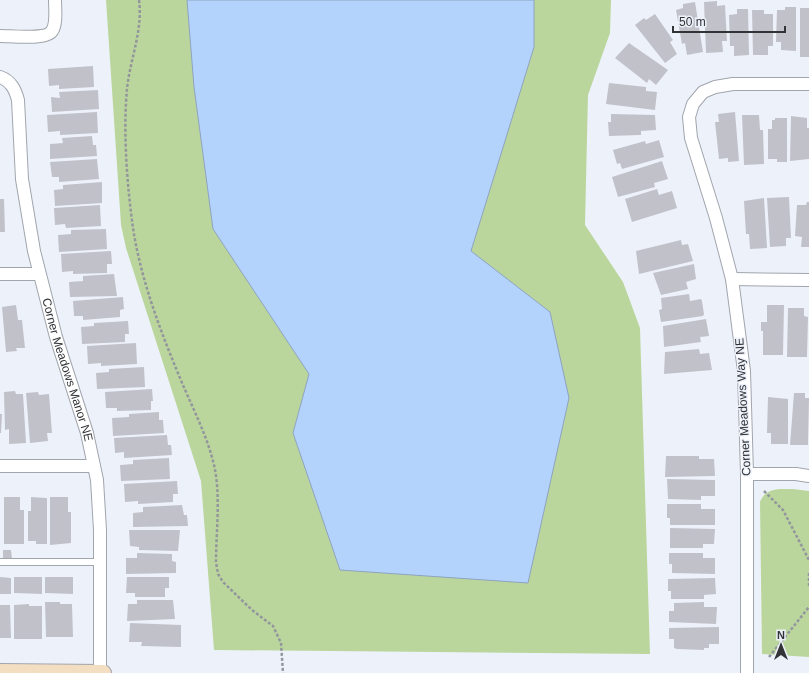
<svg xmlns="http://www.w3.org/2000/svg" width="809" height="673" font-family="Helvetica,sans-serif">
  <rect width="100%" height="100%" fill="#edf2fa"/>
  <path fill="#bbd69d" d="M106,0H611L610,33L588,95L585,225L623,282L640,328L650,654L214,650L201,481L126,248L121,225Z
    M793,489L809,491V657L762,654L760,502C766,487 779,489 793,489Z"/>
  <path fill="#b4d3fc" stroke="#8da3c1" d="M187,0H534V47L471,251L550,312L569,398L528,583L340,570L293,433L309,374L213,229L194,87Z"/>
  <path fill="#c1c1ca" d="M717,1V6L725,5L727,41H722L723,52L706,53L704,2Z
    M695,2L703,52L687,55L685,43L682,44L676,10L683,8V4Z
    M785,7H796V51L781,50V42H776L777,10H785Z
    M800,8H809V57H800Z
    M737,9H748L749,55L734,56V46H730L729,15L737,14Z
    M752,10H764V14H773V46H768V55H753Z
    M655,14L673,40L670,42L677,54L665,63L635,25L644,18L646,20Z
    M629,43L668,70L656,85L649,79L647,83L615,58Z
    M93,66L94,87L59,89V85L49,86L48,69Z
    M609,83L646,87V91L657,92L655,110L606,104Z
    M98,90L99,109L52,112L51,97L60,98L59,92Z
    M97,112L98,133L60,135V131L48,132L47,115Z
    M735,112L739,161L728,162V158L719,159L715,122H719L718,114Z
    M611,114L655,115L656,130L641,131V135L609,136L608,122H611Z
    M742,115H759L760,130H763L764,164L744,165Z
    M791,116L807,118V128H809V159L790,161Z
    M775,118H787V162H777V159H768V129H772V120H775Z
    M92,136L93,145H96L97,156L50,159V144L63,143L62,138Z
    M659,140L664,157L622,169L620,163L617,164L613,150L645,141L646,144Z
    M97,159L99,179L59,182V177H52L50,162Z
    M662,161L668,179L654,183L655,187L618,197L612,177Z
    M102,182V203L55,206L54,190L63,189V185Z
    M657,189L659,195L672,191L677,208L632,222L625,199Z
    M789,197L791,238H786V246L770,247L767,198Z
    M764,198L767,248L750,249L749,234H746L744,201Z
    M0,199H4L5,232H0Z
    M807,202H809V247H801L802,237L795,236L797,205H806Z
    M100,205L101,226L66,228L65,224L55,225L54,208Z
    M106,229L107,249L59,252L58,235L71,234V230Z
    M681,240L682,245L688,244L693,261L639,274L636,251Z
    M111,251L112,264H107V273L73,274V271L62,272L61,254Z
    M694,264L696,279L686,282L688,289L661,295L653,273Z
    M114,274L117,296L70,297L69,282L83,281V276Z
    M689,294L690,301L701,299L702,301L704,314L703,316L661,322L659,310L662,309L661,298Z
    M123,297L124,309L120,310V317L83,320V316H74L73,301Z
    M16,305L18,320H22L25,348H16L17,351L6,352L2,307Z
    M767,305H784L783,355H763V331H761V322H767Z
    M788,308H804V316L808,317L807,357H787Z
    M706,319L709,336L700,337L701,342L664,347L663,326Z
    M128,321L129,334H125V342L82,344L81,327L94,326V323Z
    M136,343L137,364L101,366V363L88,364L87,346Z
    M699,349L700,354L709,353L712,370L664,374L665,352Z
    M144,367L145,387L97,389L96,373L109,372V369Z
    M152,389L153,401H151V410L117,411V408H106L105,392Z
    M15,391L16,394H23L26,443L9,444V429L5,430L4,392Z
    M38,392L39,395L49,394L52,433H47L48,441L30,443L26,393Z
    M794,393H805V398H809L808,445H790Z
    M768,397L788,399V444H771V433H767Z
    M159,412V420H163L164,433L113,436L112,418L129,417V414Z
    M0,414H2L1,433H0Z
    M167,435L168,445H171L172,455L124,458V452L115,453L114,438Z
    M666,456H699V459H714L715,476L665,477Z
    M169,458L170,479L121,481L120,465L133,464V460Z
    M667,479L715,480V496H701V500L668,499Z
    M177,481L178,494H173V502L138,504V501L125,502L124,484Z
    M4,497H20V510H24V544H4Z
    M31,497L47,498V544H36V541H28V511H31Z
    M50,497H68V512H71V543L50,545Z
    M667,504H701V509H715V525H670V518H667Z
    M182,505L184,515H187L188,526L133,527V513L143,512V507Z
    M670,528L715,529L714,544H703V548H670Z
    M129,530H180L178,551L139,550V547L130,546Z
    M3,550H11L12,559L3,560Z
    M137,553L172,554V561L176,562V573L126,574V558H137Z
    M669,553H703V558H715V574L672,573V564H669Z
    M0,577L11,578V594H0Z
    M14,577H42V594L14,593Z
    M45,577H73V594L45,593Z
    M127,577H169V588H165V597H135V593H126Z
    M715,578L716,594L704,595V599H671V591H668V579Z
    M137,600H173L175,619L127,621L128,604H137Z
    M45,602H60V604H72L73,637H46Z
    M704,602V607H717L716,624L669,622V611H674V603Z
    M29,604V606H42V639H14V605Z
    M0,605H10L11,638H0Z
    M130,623L181,625V647L141,646L142,642H129Z
    M719,627V644H709V648H704V650L677,649L674,648V639H669V628Z"/>
  <g fill="none" stroke-linecap="round" stroke-linejoin="round">
    <defs>
      <path id="lane" d="M0,562H100"/>
      <g id="street">
        <path d="M0,36C11,36 46,40 52,31C57,24 55,8 55,0"/>
        <path id="s1" d="M0,77C11,81 15,89 18,100L22,179L34,251L56,337L87,433L97,480L100,530V673"/>
        <path d="M0,274H39"/>
        <path d="M732,279L809,280"/>
        <path d="M0,466H94"/>
        <path d="M747,474H796L809,476"/>
        <path d="M747,673V474L744,371L732,279L716,218L691,138L689,117L693,104L703,92L715,87L733,84H809"/>
      </g>
      <path id="secondary" d="M0,672L103,673"/>
    </defs>
    <use href="#lane" stroke="#a1a5ad" stroke-width="8"/>
    <use href="#street" stroke="#a1a5ad" stroke-width="14"/>
    <use href="#secondary" stroke="#a1a5ad" stroke-width="18"/>
    <path stroke="#93979c" stroke-width="2.5" stroke-dasharray="3 2" stroke-linecap="butt" d="M139,0C143,31 130,59 127,89C123,132 127,185 133,228C141,280 160,330 180,378C192,407 207,435 214,465C221,495 216,532 216,562L218,574L223,582L252,610L273,626L281,643L283,673
      M764,491L783,510L809,560
      M809,573V588
      M769,657L809,607"/>
    <use href="#lane" stroke="#fff" stroke-width="6"/>
    <use href="#street" stroke="#fff" stroke-width="12"/>
    <use href="#secondary" stroke="#f4dec1" stroke-width="16"/>
  </g>
  <g text-anchor="middle" stroke-width="3" stroke-linejoin="round" paint-order="stroke">
    <g font-size="12" fill="#313336" stroke="#edf2fa">
      <text dy="4" stroke="none"><textPath href="#s1" startOffset="306">Corner Meadows Manor NE</textPath></text>
      <text transform="translate(743 407) rotate(-93)" y="4">Corner Meadows Way NE</text>
    </g>
  </g>
  <g transform="translate(781 645)" stroke="#edf2fa" stroke-width="3" paint-order="stroke">
  <path d="M0-3L7 15L0 10L-7 15Z" fill="#313336"/>
  <text y="-6" font-size="11" font-weight="bold" text-anchor="middle" fill="#313336">N</text>
  </g>
  <path d="M673 26v6h112v-6" fill="none" stroke="#313336" stroke-width="2"/>
  <text x="679" y="26" font-size="12" fill="#313336" stroke="#edf2fa" stroke-width="3" paint-order="stroke">50 m</text>
</svg>
